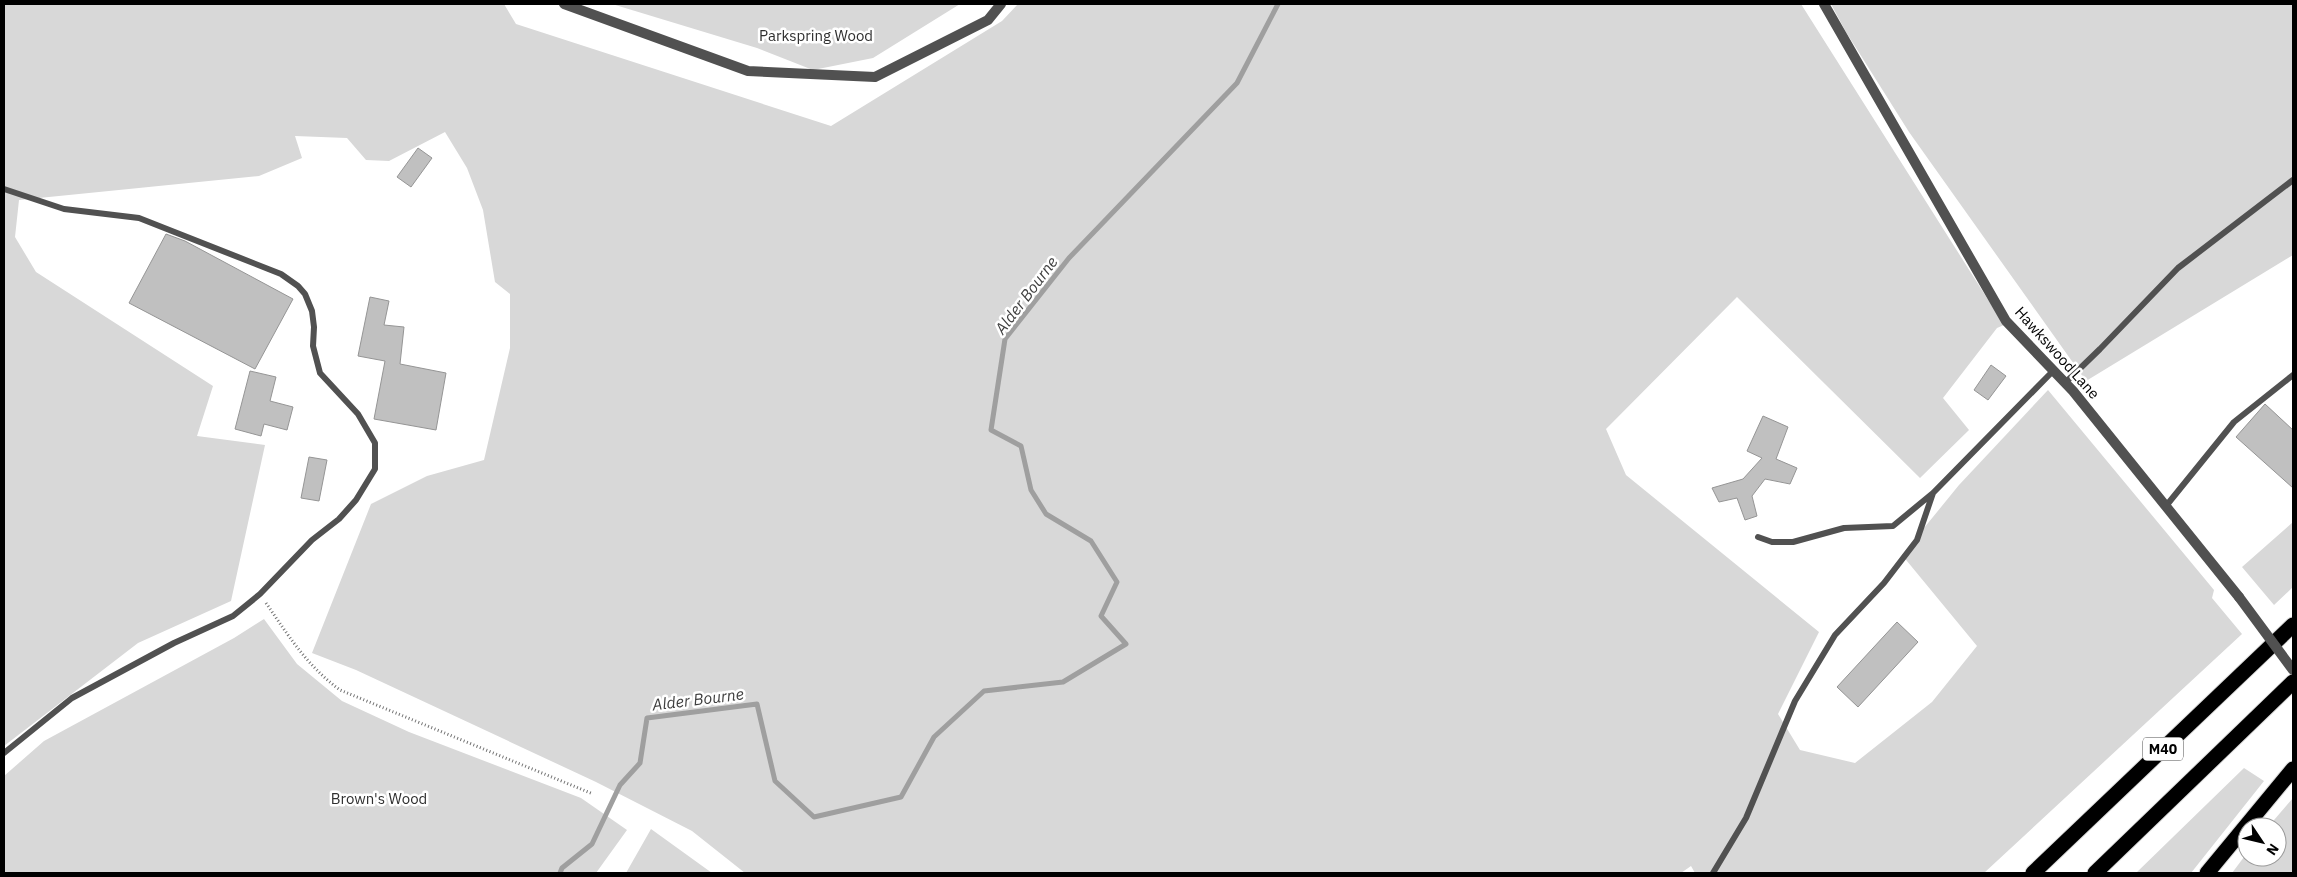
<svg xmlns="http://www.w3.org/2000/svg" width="2297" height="877" font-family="'IBM Plex Sans',sans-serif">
  <rect width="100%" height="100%" fill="#fff"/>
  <path fill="#d8d8d8" d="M4,4H504L516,24L831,126L1002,21L1018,4H1801L2004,325L1997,328L1943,398L1969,430L1920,478L1737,297L1606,429L1626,475L1819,632L1778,714L1800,750L1855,763L1932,702L1977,646L1902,555L1959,485L2048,390L2214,590L2212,598L2242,634L1984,873H1695L1691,866L1681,873H745L692,831L596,782L356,670L312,653L371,504L427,476L484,460L510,348V294L495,282L483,210L467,168L445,132L389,161L366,160L347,138L295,136L302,158L259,176L19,200L15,237L36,272L213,386L197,436L265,445L231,601L138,643L4,746Z
    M612,4H960L873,58L813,70L757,48Z
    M1831,4H2293V255L2086,381L1909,132L1846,32Z
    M2293,522V587L2274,605L2242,567Z
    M264,619L297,664L342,701L409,732L581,798L627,830L596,873H4V776L44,741L234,638Z
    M2244,768L2264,781L2191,873H2136Z
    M2293,798V873H2232L2247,853V857H2277V827H2268Z
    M651,829L712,873H626Z"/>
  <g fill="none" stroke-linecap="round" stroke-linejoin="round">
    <path stroke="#9f9f9f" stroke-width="5" d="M560,873L562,868L592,844L620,785L640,763L647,718L757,704L775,781L814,817L901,797L934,737L984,691L1063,682L1126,644L1101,616L1117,582L1091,541L1046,514L1031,490L1021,446L991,430L1005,339L1069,258L1237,83L1278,4"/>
  </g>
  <path fill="#c0c0c0" stroke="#959595" d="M418,148L432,158L411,187L397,177Z
    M166,234L185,241L293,299L255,369L129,303Z
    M370,297L389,301L384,325L404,327L400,364L446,373L436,430L374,419L385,361L358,356Z
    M1991,365L2006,376L1988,400L1974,390Z
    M250,371L276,377L270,401L293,407L287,430L264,424L261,436L235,429Z
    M2265,404L2293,430V488L2236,437Z
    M1763,416L1788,427L1776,459L1797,468L1790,484L1765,479L1752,496L1757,516L1745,520L1737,498L1719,502L1712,488L1743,479L1762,458L1747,451Z
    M309,457L327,460L319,501L301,498Z
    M1897,622L1918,642L1858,707L1837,687Z"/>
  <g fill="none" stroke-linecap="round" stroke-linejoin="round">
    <defs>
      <path id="motorway" d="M2033,873L2293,625
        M2095,873L2293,682
        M2207,873L2293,769"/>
    </defs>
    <use href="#motorway" stroke="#dbdbdb" stroke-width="17"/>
    <path stroke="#737373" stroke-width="3" stroke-dasharray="1 2.5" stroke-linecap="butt" d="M266,603C288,635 307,666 340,690L593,794"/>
    <path stroke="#515151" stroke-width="6" d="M4,189L64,209L139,218L281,274L298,286L305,294L312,311L314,327L313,346L320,373L358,414L375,443V469L356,500L339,519L312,540L260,594L233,616L174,643L72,698L4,753
      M2065,383L2100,349L2178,268L2293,180
      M2166,506L2234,422L2293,375
      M1758,537L1772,542H1793L1844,528L1893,526L1933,493L2054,370
      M1713,873L1746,818L1795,701L1835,635L1884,583L1917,540L1933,493"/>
    <path stroke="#515151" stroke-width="10" d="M564,4L748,71L875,77L988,20L1001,4
      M1824,4L2006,321L2073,391L2239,597"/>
    <use href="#motorway" stroke="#000" stroke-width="15"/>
    <path stroke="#515151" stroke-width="10" d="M2239,597L2293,670"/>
  </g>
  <g text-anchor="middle" stroke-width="5" stroke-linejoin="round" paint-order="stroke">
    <rect fill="#fff" stroke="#4c4c4c" stroke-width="1" x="2143" y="737.5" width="40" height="23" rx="4"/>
    <g font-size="14" font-weight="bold" fill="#000">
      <text x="2163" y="754">M40</text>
    </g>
    <g font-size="15" fill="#2f2f2f" stroke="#fff">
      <text x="816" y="41">Parkspring Wood</text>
      <text x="379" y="804">Brown's Wood</text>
    </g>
    <g font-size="15" fill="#000" stroke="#fff">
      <text transform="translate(2057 353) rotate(48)" y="5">Hawkswood Lane</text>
    </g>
    <g font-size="16" font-style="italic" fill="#404040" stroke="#fff">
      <text transform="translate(1026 295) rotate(-53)" y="6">Alder Bourne</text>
      <text transform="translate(698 699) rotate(-7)" y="6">Alder Bourne</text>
    </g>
  </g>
  <rect width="2297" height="877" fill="none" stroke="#000000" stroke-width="10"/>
  <g transform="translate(2262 842) rotate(125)"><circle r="24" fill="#ffffff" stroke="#999999"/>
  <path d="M0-4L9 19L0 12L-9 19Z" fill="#000000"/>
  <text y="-8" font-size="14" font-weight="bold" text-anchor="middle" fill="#000000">N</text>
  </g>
</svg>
